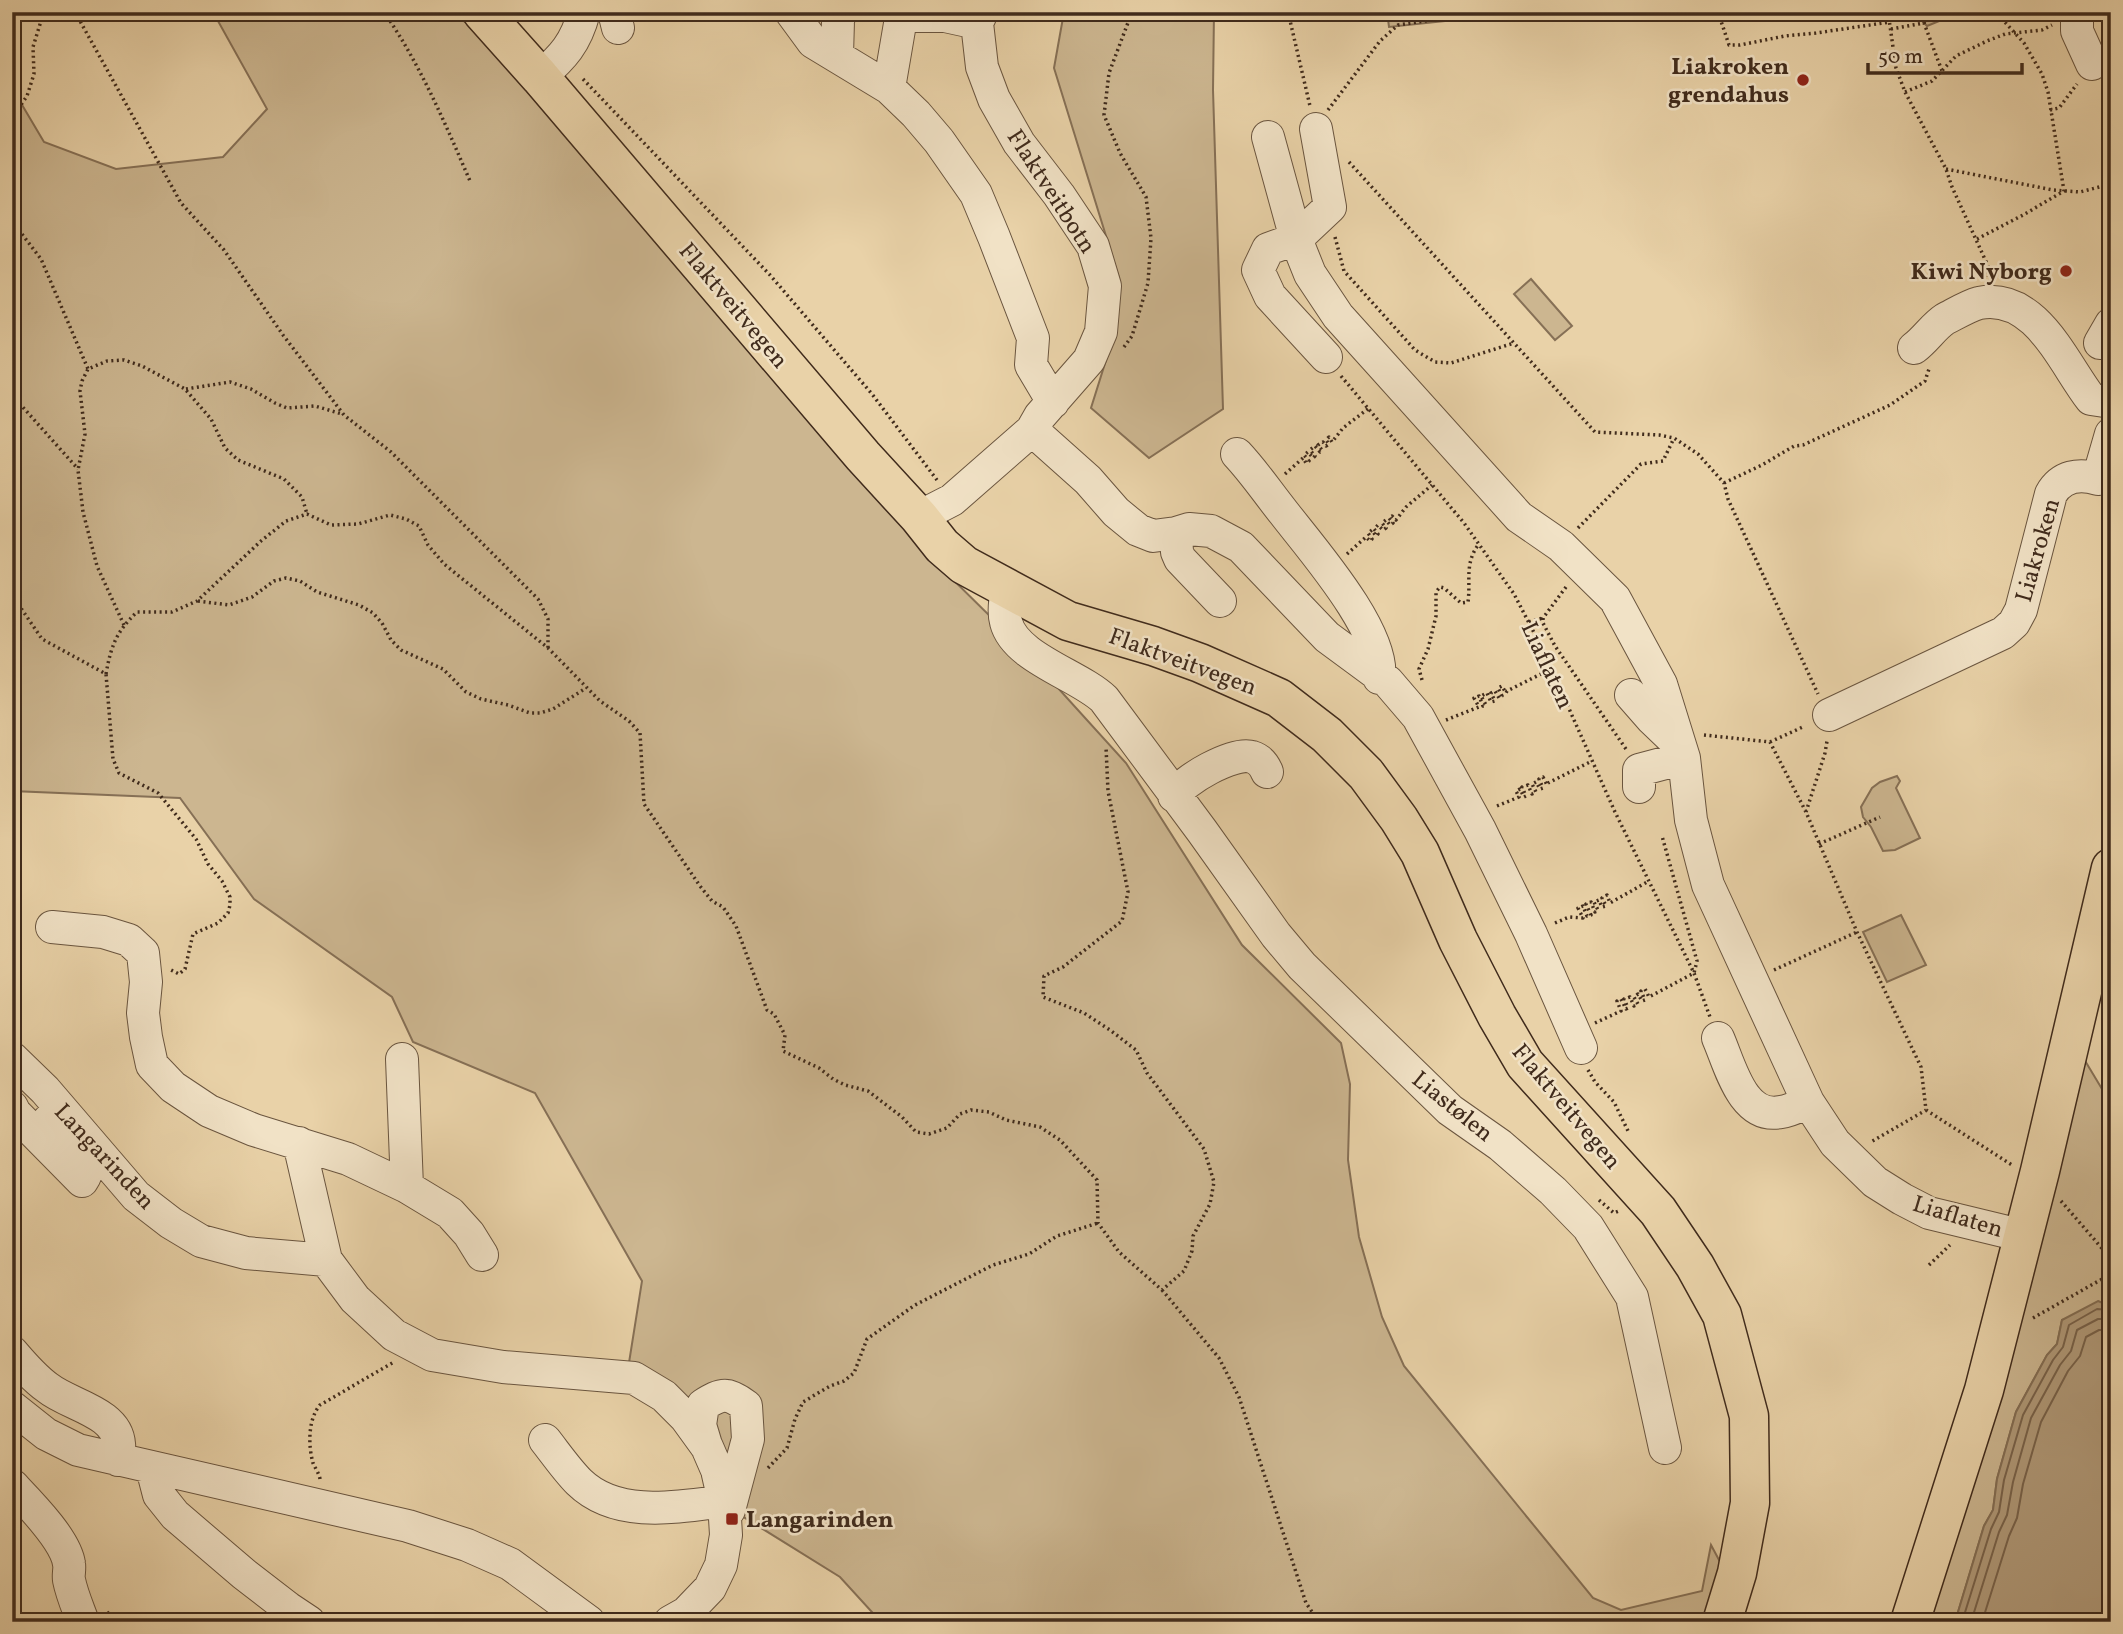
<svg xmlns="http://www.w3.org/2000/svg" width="2123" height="1634" font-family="Vollkorn,serif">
  <rect width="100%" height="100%" fill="#e9d2a8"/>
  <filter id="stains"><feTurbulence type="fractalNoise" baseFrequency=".00286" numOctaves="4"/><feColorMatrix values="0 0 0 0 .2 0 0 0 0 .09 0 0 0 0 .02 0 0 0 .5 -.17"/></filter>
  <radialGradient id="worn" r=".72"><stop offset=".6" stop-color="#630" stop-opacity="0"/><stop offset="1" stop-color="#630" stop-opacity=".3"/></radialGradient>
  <path fill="#ccb690" stroke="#867056" stroke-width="2" d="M213,12H452L592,120L925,552L996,622L1010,652L1058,688L1126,763L1242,945L1341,1043L1350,1084L1348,1160L1359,1237L1382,1317L1404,1366L1593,1598L1621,1610L1702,1591L1711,1545L1741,1601L1739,1622H881L840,1577L729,1508L685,1409L628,1369L642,1281L535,1093L413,1042L392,997L254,899L180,798L12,791V88L44,142L116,169L223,157L267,109Z
    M1064,12H1214L1213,90L1223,409L1149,458L1091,408L1107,357L1119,278L1054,68Z
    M1387,12H1530L1389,27Z
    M1918,12H1961L1927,26L1922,21Z
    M1531,279L1572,326L1555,340L1514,294Z
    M1897,776L1900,781L1896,788L1920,838L1895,850L1883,851L1871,827L1863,817L1861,807L1872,788L1880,782Z
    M1901,915L1926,965L1887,982L1863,932Z
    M2084,1059L2111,1104V1303L2062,1320L2057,1344L2047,1355L2016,1412L1997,1479L1993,1510L1984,1526L1955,1622H1921Z"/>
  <path fill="#b09978" stroke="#836d53" stroke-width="2" d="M2098,1301L2105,1304L2111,1303V1622H1955L1984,1526L1993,1510L1997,1479L2016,1412L2047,1355L2057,1344L2062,1320Z"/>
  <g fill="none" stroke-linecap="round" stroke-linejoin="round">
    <path stroke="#78624a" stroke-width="2" d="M1962,1622L1991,1529L1999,1512L2004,1480L2023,1415L2053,1360L2063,1347L2069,1325L2097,1309L2111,1310
      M1971,1622L1999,1532L2007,1515L2013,1482L2031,1418L2060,1365L2071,1351L2077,1330L2098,1319H2111
      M1982,1622L2009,1536L2017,1518L2023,1484L2041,1422L2068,1371L2080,1356L2086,1337L2099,1330H2111"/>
    <defs>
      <path id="minor" d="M614,12L618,28
        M791,12L813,42L889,88L916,114L939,141L976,194L994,237L1033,338L1031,365L1053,402
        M2077,12V31L2092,64
        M901,16H945L977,23
        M837,55L838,21L840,12
        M540,77C563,57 576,43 584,12
        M889,88L902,12
        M1316,129L1330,207L1296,239L1310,274L1338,316L1519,517L1561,546L1615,599L1661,684L1684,758L1691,820L1708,885L1808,1102L1835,1143L1875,1182L1902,1199L1929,1213L2024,1236
        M1268,137L1296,239L1268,249L1258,270L1270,296L1326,357
        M2100,343L2111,324
        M1914,348C1925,340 1934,326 1945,319C1955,314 1968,306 1979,303C2036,292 2063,363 2091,399L2111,402
        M1032,430L1088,480L1116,512L1138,530L1153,536L1176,533L1189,529L1211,531L1241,547L1327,637L1388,682L1418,717L1480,830L1531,934L1581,1048
        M1237,454C1254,472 1268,493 1284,513C1311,548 1386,633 1379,678
        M919,517L952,500L1032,430L1040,416L1089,360L1101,332L1105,286L1093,246L1059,195L1019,143L994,99L982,67L977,23L982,12
        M1176,533L1177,552L1180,559L1220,601
        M1007,590C1005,600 1003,612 1006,622C1015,658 1079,675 1104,699L1202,831L1276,935L1302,966L1450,1110L1500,1145L1553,1191L1588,1227L1632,1297L1665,1448
        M1631,695L1652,719L1676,742
        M1829,715L2003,633L2014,623L2021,610L2051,494C2061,476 2079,473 2098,479L2111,434
        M1639,787V770L1684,758
        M1174,796C1183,780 1234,751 1252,757C1259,759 1264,765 1267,772
        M52,927L103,932L129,940L143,953L146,982L143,1013L146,1037L152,1065L173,1087L209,1111L254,1130L348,1159L407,1187L450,1213L469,1234L482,1255
        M1718,1038C1730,1065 1742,1120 1781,1112C1790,1111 1799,1106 1808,1102
        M12,1058L45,1090L136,1196L171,1223L201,1241L246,1253L326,1260
        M402,1059L407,1187
        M12,1107L15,1113L82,1181L85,1176L81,1169L49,1120
        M299,1143L326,1260L355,1299L394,1335L432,1355L503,1367L634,1378L664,1396L686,1418L707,1447L717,1470L724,1501L726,1535L721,1565L710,1588L686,1613L670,1622
        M12,1352C23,1365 34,1378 48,1388C69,1405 117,1412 119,1444C120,1449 118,1455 118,1460
        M12,1407L46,1434L78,1450L408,1526L467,1545L510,1564L589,1622
        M545,1440C556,1454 567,1470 579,1482C617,1519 678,1507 724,1501
        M706,1445L700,1425L703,1405C722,1393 728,1392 746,1406L748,1439L729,1510
        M152,1468L159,1495L175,1515L244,1574L288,1608L309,1622
        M12,1485C29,1503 66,1540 69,1564C70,1569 68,1575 69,1580C72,1595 78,1608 83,1622"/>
      <path id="major" d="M482,12L540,77L863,456L919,517L942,546L964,565L1068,621L1153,646L1200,663L1279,698L1327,735L1366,774L1399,819L1420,853L1458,940L1497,1016L1525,1064L1658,1211L1695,1266L1722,1315L1749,1416L1750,1503L1737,1573L1722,1622
        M1910,1622L1984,1390L2040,1171L2111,868"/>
    </defs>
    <use href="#minor" stroke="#6a553f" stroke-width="34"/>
    <use href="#major" stroke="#402b1c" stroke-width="41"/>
    <path stroke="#402b1c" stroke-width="3.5" stroke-dasharray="2 3.5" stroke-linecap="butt" d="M75,12L181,203L224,250L283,335L344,415L391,452L538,599L548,619V648
      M384,12C420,64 445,123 470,181
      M1288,12L1310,106
      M1718,12L1729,45H1740L1785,36L1816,33L1890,22
      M1888,12L1896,68L1905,92L1946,169L1952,187L1988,266V277
      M1924,23L1928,12
      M1891,29L1924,23L1942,71
      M583,79L770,275L872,394L937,480
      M1905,92L1932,81L1956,56L1987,41L2005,34L2042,30L2052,25
      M1328,110L1380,41L1398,25L1484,12
      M2050,110L2059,108L2077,84
      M12,118L27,96L34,74L33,47L41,21V12
      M1349,162L1595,432L1659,435L1674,438L1698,454L1724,483L1728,499L1818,694
      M1946,169L2053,190L2080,192L2111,184
      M12,221L41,259L88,369
      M1335,237L1344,271L1415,350L1435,362L1451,363L1514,343
      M1977,239L2023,215L2064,191L2048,92L2042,74L2024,43L2002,19L1999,12
      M1124,347L1132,336L1148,283L1151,238L1146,197L1120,153L1104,115L1109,73L1132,12
      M1341,376L1464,523L1514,594L1542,648L1615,812L1694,973L1710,1017
      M186,389L230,382L251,389L275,403L287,408L315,406L342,414
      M12,395L78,469
      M1285,474L1303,458L1306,463L1309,461L1304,455L1308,452L1313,458L1315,456L1310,450L1315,446L1320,452L1322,450L1318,445L1323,442L1326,446L1329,444L1326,440L1329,437L1332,442L1343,428L1369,408
      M1724,483L1762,465L1794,446L1803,445L1890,405L1925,381L1929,369
      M1578,528L1641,464L1663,461L1674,438
      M1347,554L1366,537L1370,541L1372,539L1368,533L1372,530L1376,536L1378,534L1374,529L1378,525L1383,530L1386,528L1382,523L1386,520L1390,525L1393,523L1389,518L1392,516L1396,520L1406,507L1432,485
      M1566,587L1543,618V623L1555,646L1626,749
      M12,595L42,639L106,674L113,759L119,773L158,793L196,839L208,864L222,881L230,897V905L228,913L218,923L193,934L185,969L179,974L171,970
      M198,601L229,605L252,597L274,581L286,578L300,581L317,592L359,605L373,613L382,623L391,640L401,650L443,669L466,692L481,699L508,705L530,713H540L553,709L586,688
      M1529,622L1543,618
      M124,625L97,566L83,512L78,470L85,434L80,391L82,381L88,369L107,361L124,360L142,366L185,389L211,419L225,448L238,460L284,479L302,497L307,514
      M106,674C111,646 116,632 137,612H172L197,601L261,541L286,521L307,514L331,525L358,524L390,515L406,519L419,526L428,545L444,564L548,648L600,701L629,721L640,733L644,804L700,886L712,901L723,907L736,926L767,1010L774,1014L785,1035L783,1051L819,1068L833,1079L845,1085L868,1091L902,1117L916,1132L929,1134L947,1128L960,1114L971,1110L989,1112L1006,1120L1040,1127L1060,1140L1097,1180L1098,1223L1119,1252L1162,1290L1184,1271L1192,1251L1193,1236L1210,1204L1214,1182L1204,1149L1147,1073L1136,1050L1110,1030L1084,1013L1043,997L1044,976L1063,967L1122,921L1128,892L1108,791L1106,747
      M1422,680L1419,669L1428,649L1436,616V592L1440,587L1444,588L1461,603L1468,602C1471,581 1464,563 1479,544
      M1446,720L1479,707L1474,698L1479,696L1483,706L1486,705L1481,696L1487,693L1491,702L1495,701L1491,693L1495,691L1499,698L1502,696L1498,688L1502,686L1506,693L1507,691L1551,669
      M1704,735L1770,742L1806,812L1857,932L1921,1067L1926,1110L1871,1142
      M1770,742L1805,726
      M1497,806L1519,797L1516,791L1520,789L1524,797L1526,796L1522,787L1528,785L1532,794L1536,792L1532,784L1536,782L1540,789L1543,788L1539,779L1543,777L1547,785L1548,783L1592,761
      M1806,812L1825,753L1827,741
      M1819,844L1880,817
      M1555,923L1569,917L1583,918L1578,908L1583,906L1587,916L1591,915L1586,904L1591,902L1595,912L1598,910L1594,902L1599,900L1602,907L1606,906L1602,898L1607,895L1610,903L1649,881
      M1774,970L1857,932
      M1595,1023L1621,1011L1617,1001L1621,999L1626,1009L1628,1008L1624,999L1630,997L1634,1006L1638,1004L1634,997L1638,994L1642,1001L1645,1000L1641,991L1645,989L1649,997L1694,973L1697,961L1662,836
      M1588,1070L1595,1082L1614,1102L1629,1133
      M1926,1110L2012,1165
      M1599,1200L1614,1213L1619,1211L1618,1209
      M2061,1201L2106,1253L2111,1261
      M2106,1253L2110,1239
      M1929,1265L1950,1245
      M1162,1290L1219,1358L1239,1397L1306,1603L1319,1622
      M2033,1318L2111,1274
      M768,1468L787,1448L795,1419L803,1402L830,1386L844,1381L854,1373L867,1339L915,1305L993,1265L1029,1254L1057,1236L1098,1223
      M320,1479C319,1473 315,1468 313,1463C308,1445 308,1419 320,1405L394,1362
      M107,1612L118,1622"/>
    <use href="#minor" stroke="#f1e2c6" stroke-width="32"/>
    <use href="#major" stroke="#e9d2a8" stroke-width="38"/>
  </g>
  <g fill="#8f2418" stroke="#f1e2c6" stroke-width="2.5">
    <circle cx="1803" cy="80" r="7"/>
    <circle cx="2066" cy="271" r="7"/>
    <rect x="725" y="1512" width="14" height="14" rx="3.5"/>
  </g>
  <g text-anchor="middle" stroke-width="5" stroke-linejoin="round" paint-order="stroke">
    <g font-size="24" font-weight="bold" fill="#402b1c" stroke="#f1e2c6" text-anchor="end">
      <text x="1789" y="74">Liakroken<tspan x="1789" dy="28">grendahus</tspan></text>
      <text x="2052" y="279">Kiwi Nyborg</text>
      <text x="746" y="1527" text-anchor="start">Langarinden</text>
    </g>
    <g font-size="24" fill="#402b1c" stroke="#f1e2c6">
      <text transform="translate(1052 191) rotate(57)" y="8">Flaktveitbotn</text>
      <text transform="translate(734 305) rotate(50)" y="8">Flaktveitvegen</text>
      <text transform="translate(2037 550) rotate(-74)" y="8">Liakroken</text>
      <text transform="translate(1183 661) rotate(20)" y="8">Flaktveitvegen</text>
      <text transform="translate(1548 665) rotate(65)" y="8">Liaflaten</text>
      <text transform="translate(1453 1106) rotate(39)" y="8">Liastølen</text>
      <text transform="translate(1567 1106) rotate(50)" y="8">Flaktveitvegen</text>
      <text transform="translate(105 1156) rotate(47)" y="8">Langarinden</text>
      <text transform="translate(1958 1216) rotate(17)" y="8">Liaflaten</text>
    </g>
  </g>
  <rect width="2123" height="1634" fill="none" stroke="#e9d2a8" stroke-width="42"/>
  <rect x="14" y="14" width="2095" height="1606" fill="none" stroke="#402b1c" stroke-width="3.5"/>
  <rect x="21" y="21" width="2081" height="1592" fill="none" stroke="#402b1c" stroke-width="2"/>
  <path d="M1868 63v10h154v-10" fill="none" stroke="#402b1c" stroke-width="3.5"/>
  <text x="1878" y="63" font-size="21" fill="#402b1c" stroke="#f1e2c6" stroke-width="5" paint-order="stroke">50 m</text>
  <rect width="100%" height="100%" filter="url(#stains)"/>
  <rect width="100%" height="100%" fill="url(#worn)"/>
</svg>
